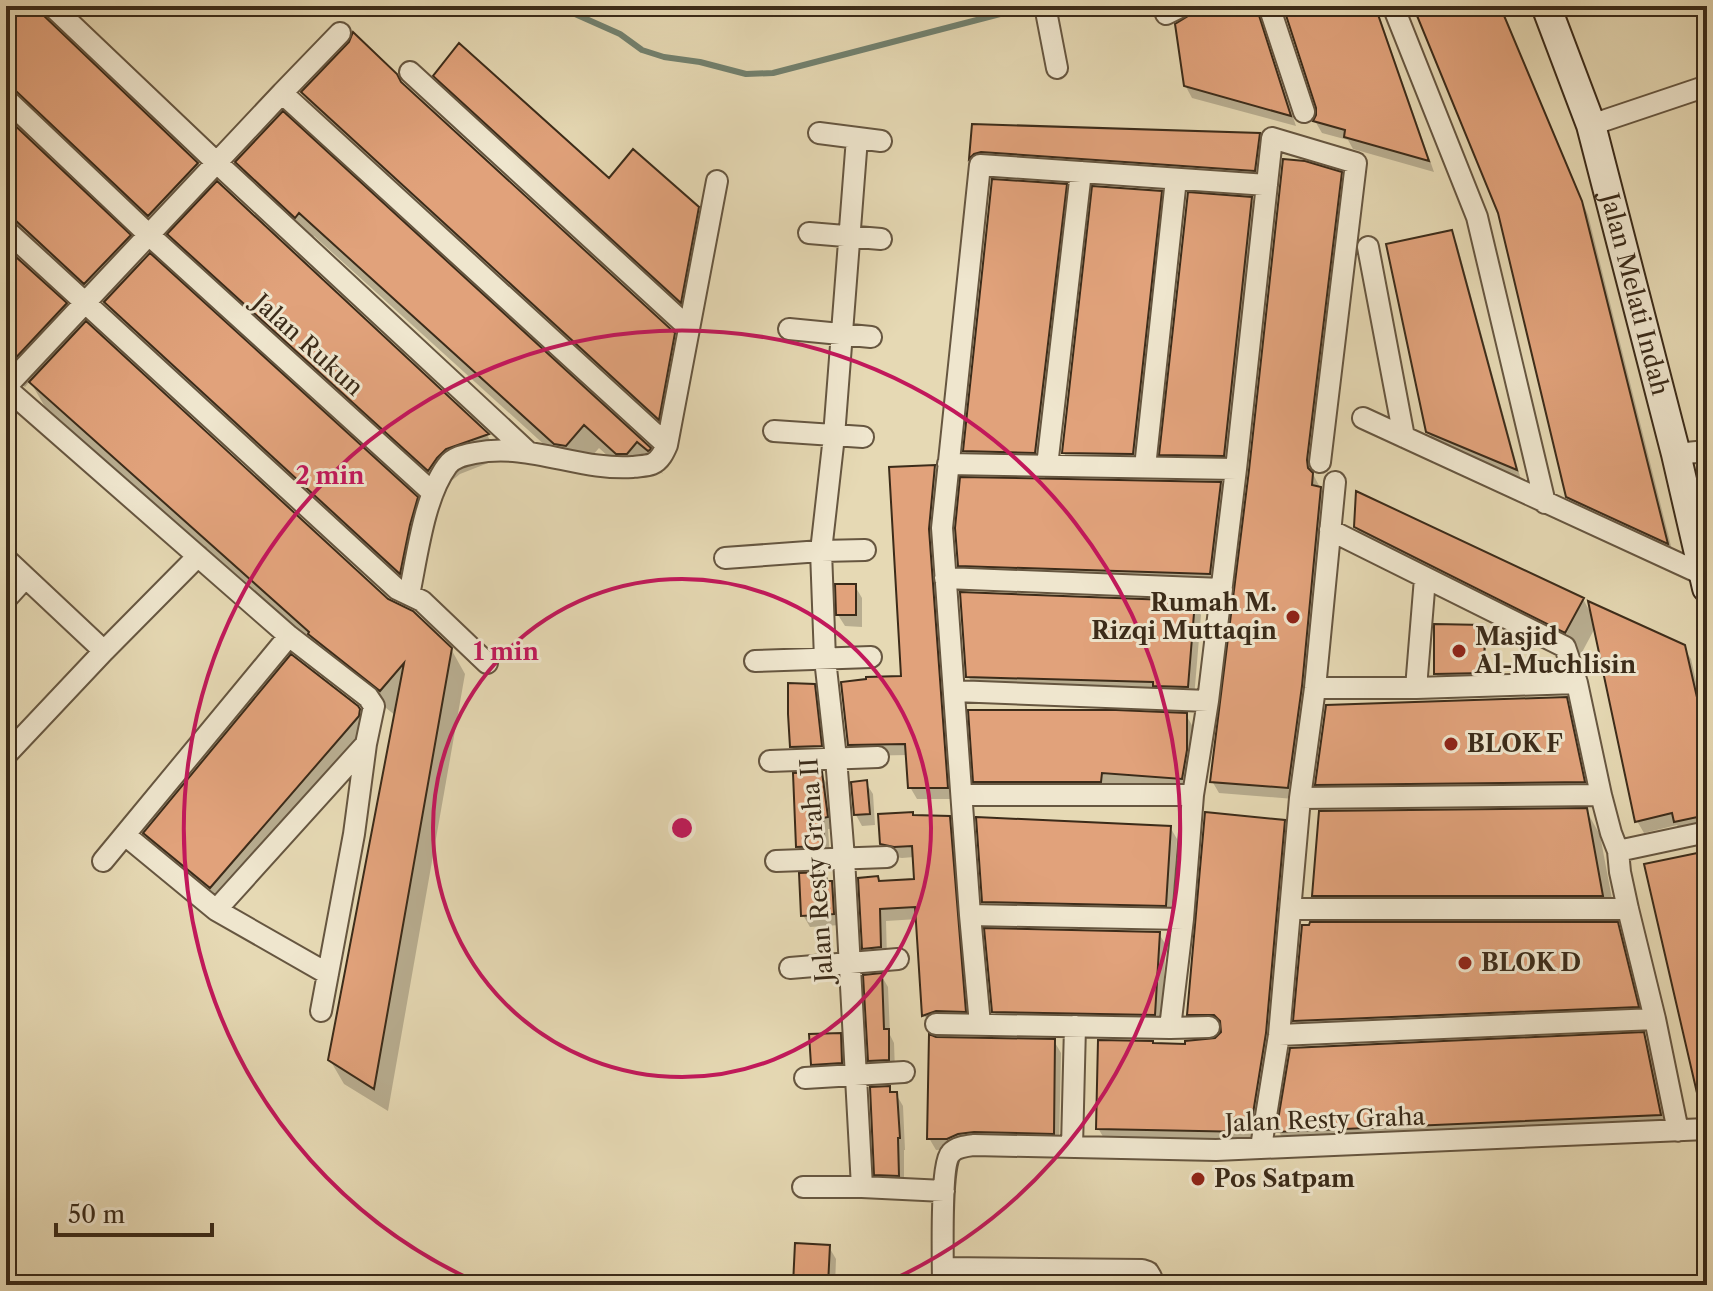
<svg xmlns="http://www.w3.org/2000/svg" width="1713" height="1291" font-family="'Libre Caslon Text',serif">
  <rect width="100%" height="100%" fill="#e6d9b4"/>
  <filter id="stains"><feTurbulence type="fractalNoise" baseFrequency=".0025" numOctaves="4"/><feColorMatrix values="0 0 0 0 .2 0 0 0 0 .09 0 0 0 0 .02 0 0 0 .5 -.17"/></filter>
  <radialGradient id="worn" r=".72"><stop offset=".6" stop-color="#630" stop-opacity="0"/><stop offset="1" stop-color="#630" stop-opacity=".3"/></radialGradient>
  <path fill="#0003" d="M6,6H39L49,24L197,164L212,190L217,184L487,435L501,458L460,474L450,482L443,494L184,259L169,233L163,239L11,114L7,121L129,237L144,262L416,498L431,523L414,596L120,327L105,301L99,307L11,245L7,251L65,305L80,330L387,600L451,649L465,674L388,1111L344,1084L330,1060L396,716L324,658L321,653L45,407L30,381L25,387L6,370Z
    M1215,6H1271L1262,15V23L1296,126L1192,98L1185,85Z
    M1283,6H1376L1434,172L1353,149L1348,140L1322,133L1315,121L1318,116L1285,8Z
    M1415,6H1500L1588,215L1673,554L1576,509L1568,497L1500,213Z
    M436,76L610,181L697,209L712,234L694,325L450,100Z
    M401,84L673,334L688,359L672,442L317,117L303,93Z
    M974,126L1259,135L1273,159L1269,195L996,176L982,179L971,159Z
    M238,162L649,450L663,474L652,465L641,478H632L599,448L580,470L570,468L314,236L310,241L252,187Z
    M1340,174L1347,186L1313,474L1327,501L1294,799L1219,793L1212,781L1251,471Z
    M1065,186L1072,198L1041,464L972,463L965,451Z
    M1160,193L1167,204L1139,465L1070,464L1064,453Z
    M1251,199L1258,211L1230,467L1168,466L1161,454Z
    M1450,232L1457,244L1521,480L1435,444L1428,431Z
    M934,468L941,480L953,799H917L910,787L908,755L856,756L850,744L903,678Z
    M1220,484L1227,495L1216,585L967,577L960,565Z
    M1356,527L1583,599L1593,617L1683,647L1691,659L1707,730V828L1682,833L1677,825L1644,833L1637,821L1596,626L1580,656L1370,552Z
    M855,586L862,598V627L845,626L838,615Z
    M1194,603L1201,615L1194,698L975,688L968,676Z
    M1483,627L1486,632V678L1439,679L1436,674Z
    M814,686L820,698L827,757L799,758L792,747Z
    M1566,699L1572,711L1590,793L1324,796L1317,784Z
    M357,707L373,735L365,722H360L371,742L225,911L160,858L145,833Z
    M1186,715L1193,727V763L1188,790L1108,784L1107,793H982L975,781Z
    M821,774L828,786L833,829H828L830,858H805L798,847Z
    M866,783L873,794L875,825L862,826L856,815Z
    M1586,810L1600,835L1616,920H1328L1314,896Z
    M914,817L949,818L956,830L971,1023L931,1027L924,1015L918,919L886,921L887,959L871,960L864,948L880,883L916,881L914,857L902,858L889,856L882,844Z
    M1284,822L1291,834L1272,1046L1256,1143L1105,1140L1098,1128L1153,1045L1187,1046L1216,1040L1223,1033V1027L1196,1026L1189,1014Z
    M1170,827L1177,839L1172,917L991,914L984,902Z
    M1707,853V1117L1703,1111L1646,866Z
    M824,874L838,894L840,925L810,927L803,915Z
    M1617,924L1624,936L1644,1018L1302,1033L1295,1021L1304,927Z
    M1159,934L1166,945L1161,1026L1001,1023L994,1011Z
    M881,975L888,987L890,1035L894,1043L895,1071L877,1072L870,1061Z
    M1643,1034L1658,1059L1674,1139L1293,1156L1279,1132L1292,1049Z
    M839,1035L846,1046L848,1074L820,1076L813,1064Z
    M1054,1041L1061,1053L1059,1145L936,1150L929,1138Z
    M889,1088L892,1094H896L903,1106L905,1150H904V1187L883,1186L876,1174Z
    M829,1247L836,1259L835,1285H795Z
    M957,1283L1084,1285H957Z"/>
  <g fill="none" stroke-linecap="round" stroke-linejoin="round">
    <path stroke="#72816f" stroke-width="6" d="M557,6L620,34L642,50L664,57L700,62L746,74L773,73L1000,14L1019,6"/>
  </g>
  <path fill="#e1a27b" stroke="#3b2b19" stroke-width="2" d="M6,6H39L43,15L198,163L148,216L15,90L6,86Z
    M1210,6H1256L1291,116L1184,86L1175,24L1193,13Z
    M1283,6H1375L1429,161L1344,137L1345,130L1313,121L1316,115V108Z
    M1413,6H1500L1582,201L1668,544L1566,497L1498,213Z
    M353,32L397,74L401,82L675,333L659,420L301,92L349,42Z
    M459,43L609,178L633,149L699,207L681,303L433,76Z
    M283,111L651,448L650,450L648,451L637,442L627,454H616L584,425L566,446L554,444L299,213L295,218L235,162Z
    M6,117L131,235L84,284L15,220L6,217Z
    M972,124L1260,133L1255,171L981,152L974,154L969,159Z
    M1283,159L1305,161L1342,172L1307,460L1308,468L1313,473L1312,485L1321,487L1302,686L1288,788L1210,782L1249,470Z
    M992,179L1067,184L1035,453L963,451Z
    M217,181L489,434L446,449L437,458L428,471L167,234Z
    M1092,186L1162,191L1133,454L1062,453Z
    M1188,192L1252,197L1224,456L1159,455Z
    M1452,230L1517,470L1426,432L1386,244Z
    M6,248L67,303L10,364L6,361Z
    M150,253L418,497L410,525L400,574L104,302Z
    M86,321L388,599L413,611L452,648L374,1089L328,1060L404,663L380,691L308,634L309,632L29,382Z
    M935,465L929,529L948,788H908L905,744L848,745L841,682L866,679V677L901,676L889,467Z
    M960,477L1221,482L1210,574L958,566L955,528Z
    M1356,491L1584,598L1565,633L1354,527Z
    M835,584H856V615H836Z
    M960,592L1195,601L1188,687L1153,686V682L966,677Z
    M1588,601L1685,645L1707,741V815L1674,822L1672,813L1635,822Z
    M1434,624L1484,625L1485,673L1434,674Z
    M291,654L358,706L360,709L359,716L210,888L143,833Z
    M788,683L815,684L822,746L790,747L788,714Z
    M1567,697L1585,782L1315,785L1326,705Z
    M968,710H1116L1187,713V750L1182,779L1102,773L1101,782H973Z
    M822,772L828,817L823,818L824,846L796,847L793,773Z
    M867,780L870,814L854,815L851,782Z
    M1587,808L1603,896H1312L1319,811Z
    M913,812V815L950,816L966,1012L936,1011L922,1016L915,907L880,909L881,947L862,949L858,878L878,876L879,881L914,879L912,846L894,847L880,844L878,814Z
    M1205,812L1285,820L1266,1033L1250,1132L1096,1129L1098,1040L1153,1041V1043L1185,1044V1041L1215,1038L1221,1032L1220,1021L1214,1015H1187Z
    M976,817L1171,826L1166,906L982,902Z
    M1707,851V1105L1700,1106L1644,864Z
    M825,872L827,881H832L834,914L801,916L799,873Z
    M1310,922H1618L1639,1007L1293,1021L1302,925H1309Z
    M984,928L1160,932L1155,1015L992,1012Z
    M882,973L884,1029H889V1060L868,1061L863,975Z
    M1644,1032L1661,1115L1276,1132L1290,1048Z
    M841,1033L842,1063L811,1065L809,1034Z
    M929,1034L936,1037L1055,1039L1054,1134L974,1132L958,1134L947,1139H927Z
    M890,1086V1092H897L900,1138H898L899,1176L874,1175L870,1087Z
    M795,1243L830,1245L828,1285H793Z"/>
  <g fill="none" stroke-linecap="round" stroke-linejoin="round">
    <defs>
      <path id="street" d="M52,6L217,163L528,452
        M1045,6L1057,68
        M1269,6L1304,112
        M1393,6L1477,217L1545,503
        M1166,14L1182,6
        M410,72L689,328
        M282,93L340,33
        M6,99L149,235L433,493
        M1591,125L1707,86
        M819,133L881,141
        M857,138L834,436L821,551L825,659L836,758L844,858L862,1187
        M6,230L397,589L422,601L487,663
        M809,233L881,239
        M1368,247L1404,437
        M789,329L871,337
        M6,387L282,93L667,445
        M6,388L289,636L368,697L374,706L366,744L354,834L321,1011
        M1363,418L1704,575
        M774,431L863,437
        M1676,454L1707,451
        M948,464L1236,469
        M1047,466L1081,172
        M1145,467L1176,179
        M1330,530L1565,647L1577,683L1601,795L1611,833L1618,851L1620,872L1628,909L1655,1019L1678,1131
        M725,558L821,551L865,550
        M6,559L104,651
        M945,578L1222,589
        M409,595C417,557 424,497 447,466C453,457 465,455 475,453C528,442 580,471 633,467C639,466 647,466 652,464C660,461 664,452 667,445L717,181
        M6,599L25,578
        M755,661L871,657
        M1315,688H1416L1577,683
        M1416,688L1425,578
        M954,691L1208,701
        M6,755L104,651L198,556
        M770,761L878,757
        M962,795H1193
        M1300,798L1601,795
        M125,835L216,910L328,974
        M1618,851L1707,832
        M103,861L289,636
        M776,861L887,857
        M1290,909H1628
        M216,910L366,744
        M970,915L1183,919
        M790,968L898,959
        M936,1024L1170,1028L1209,1027
        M980,1024L970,915L942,528L980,165L1267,185
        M1170,1028L1183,919L1193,795L1208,701L1236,469L1272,138L1356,163L1320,462
        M1279,1035L1655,1019
        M805,1078L904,1072
        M1072,1147L1075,1026
        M1261,1147L1279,1035L1300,798L1315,688L1335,482
        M803,1187H862L944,1191
        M943,1268L1142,1270L1148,1272L1151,1277V1285
        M943,1285C943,1264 940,1164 951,1153C956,1147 966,1146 974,1145L1216,1150L1707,1129"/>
      <g id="secondary">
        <path id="s1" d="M1546,6L1591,125L1676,454L1707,588"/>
      </g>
    </defs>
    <use href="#street" stroke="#665640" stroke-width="24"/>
    <use href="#secondary" stroke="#3b2b19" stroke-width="32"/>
    <use href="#street" stroke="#efe6ce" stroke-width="20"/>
    <use href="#secondary" stroke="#efe6ce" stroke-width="28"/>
  </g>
  <g fill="none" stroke="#c2185b" stroke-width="4">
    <circle cx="682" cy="828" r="249"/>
    <path d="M483 1285A498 498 0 1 1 881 1285"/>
  </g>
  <g fill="#8f2418" stroke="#efe6ce" stroke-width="3">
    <circle cx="1293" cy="617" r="8"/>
    <circle cx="1459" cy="651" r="8"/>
    <circle cx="1451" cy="744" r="8"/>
    <circle cx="1465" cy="963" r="8"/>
    <circle cx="1198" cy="1179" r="8"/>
  </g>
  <g text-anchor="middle" stroke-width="6" stroke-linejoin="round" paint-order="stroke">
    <g font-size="24" fill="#3b2b19" stroke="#efe6ce">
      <text dy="8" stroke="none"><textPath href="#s1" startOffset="302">Jalan Melati Indah</textPath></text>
      <text transform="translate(308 345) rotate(42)" y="8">Jalan Rukun</text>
      <text transform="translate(817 870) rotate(-94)" y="8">Jalan Resty Graha II</text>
      <text transform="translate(1325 1120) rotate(-2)" y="8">Jalan Resty Graha</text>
    </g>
    <g font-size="24" font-weight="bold" fill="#3b2b19" stroke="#efe6ce" text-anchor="start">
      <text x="1277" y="611" text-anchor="end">Rumah M.<tspan x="1277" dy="28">Rizqi Muttaqin</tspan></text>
      <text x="1475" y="645">Masjid<tspan x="1475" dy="28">Al-Muchlisin</tspan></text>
      <text x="1467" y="752">BLOK F</text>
      <text x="1481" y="971">BLOK D</text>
      <text x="1214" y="1187">Pos Satpam</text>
    </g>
  </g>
  <circle cx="682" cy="828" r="12" fill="#c2185b" stroke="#efe6ce" stroke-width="4"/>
  <g font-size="24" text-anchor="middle" font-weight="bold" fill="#c2185b" stroke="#efe6ce" stroke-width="6" stroke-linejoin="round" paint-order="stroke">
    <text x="330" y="484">2 min</text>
    <text x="506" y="660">1 min</text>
  </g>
  <rect width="1713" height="1291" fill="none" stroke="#e6d9b4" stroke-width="32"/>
  <rect x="8" y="8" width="1697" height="1275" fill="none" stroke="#3b2b19" stroke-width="4"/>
  <rect x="16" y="16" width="1681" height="1259" fill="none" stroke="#3b2b19" stroke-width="2"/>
  <path d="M56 1223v12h156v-12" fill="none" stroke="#3b2b19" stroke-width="4"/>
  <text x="68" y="1223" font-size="24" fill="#3b2b19" stroke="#efe6ce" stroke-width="6" paint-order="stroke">50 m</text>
  <rect width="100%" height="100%" filter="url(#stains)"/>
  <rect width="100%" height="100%" fill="url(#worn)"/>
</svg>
